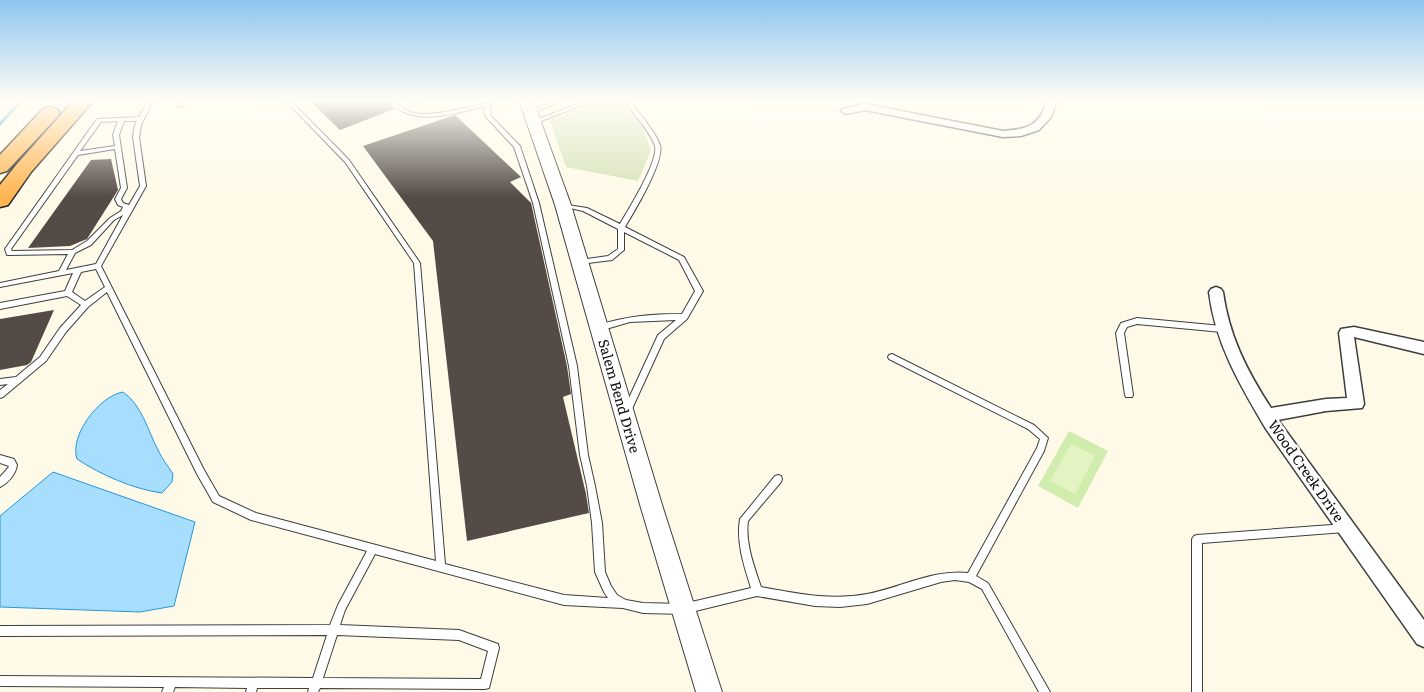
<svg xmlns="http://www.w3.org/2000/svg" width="1424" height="692" font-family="Literata,serif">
  <rect width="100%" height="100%" fill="#fffae8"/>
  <path fill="#d0edae" d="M1069,431L1108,451L1078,508L1038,486Z"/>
  <path fill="#d5e2b8" d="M602,100H621L642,127L651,150L638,181L566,167L550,120Z"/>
  <path fill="#e3f3c1" d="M1071,444L1095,456L1075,494L1050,481Z"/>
  <path fill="#a7defd" stroke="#2697db" d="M123,392C142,405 148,431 158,450C162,459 168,466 173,474L172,482L162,493C133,489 101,475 77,459C69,436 99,396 123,392Z
    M53,472L195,522L174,606L140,612L0,607V516Z"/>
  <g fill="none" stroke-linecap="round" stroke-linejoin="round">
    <path stroke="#2697db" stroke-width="3" d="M416,103L423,100
      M0,124L22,100"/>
  </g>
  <path fill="#544b46" d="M309,100H384L394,109L340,130Z
    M455,115L521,177L510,182L531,203L567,366L571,394L563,397L586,494L589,513L467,541L433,241L363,146Z
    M111,159L118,190L87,239L70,246L28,248L91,160Z
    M54,310L31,362L27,365L0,370V319Z"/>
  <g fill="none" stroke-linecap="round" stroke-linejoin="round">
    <defs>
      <path id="service" d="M148,100H154L141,125L139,137L146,186L101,266L203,468L219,496L256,513L436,561L414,263L345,162L285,100H290L349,160L420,263L445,564L564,595L608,598L604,592L595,572L592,523L587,486L580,455L569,366L533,203L514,147L486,117L484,111L485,106C451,114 414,128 386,100C396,100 403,111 414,113C438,117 464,107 488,103L490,100H496L490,107L491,116L520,146L539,203L577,366L588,455L595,486L602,523L605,572L611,586L617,595L626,600L643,603L683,604L751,588C744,566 736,542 740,519L775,476L778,475L781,476L782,479L781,482L748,521C745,543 754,566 761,587C796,593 831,601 867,594C900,588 933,569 968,573L1037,448L1040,439L1028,429L889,359L888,357L889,355L892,354L1034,425L1048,438L1044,451L976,576L988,583L1050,692H1039L982,589L969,582L955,580L941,582L867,604L840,607L815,606L757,596L683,614L643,613L623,608L564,605L375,554L345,610L340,625L459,630L498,644L499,648L489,688L485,689L320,688L318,692H308L309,688H257L256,692H246L247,688L175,687L173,692H162L164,687L0,686V676L313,678L327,635L0,636V626L330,625L338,605L367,551L251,520L213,502L197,474L107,292L88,307L66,332L46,361L3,397L0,398V390L8,384L0,385V379L16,377L40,357L60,328L81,305L67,296L0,309V303L65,291L73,273L0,287V283L59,271L68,254L9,255H7L5,249L97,119L139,117ZM118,121L113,135L115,146L80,151L101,122ZM124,121H137L135,125L133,137L140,186L129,205L123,203L121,199L127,188L119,135ZM115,149L121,188L115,199L118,205L123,207L121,211L110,218L87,241L72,250L12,251L11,249L78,155ZM123,215L96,264L66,270L75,253L91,245L114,220ZM96,269L105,287L85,301L72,292L81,272ZM337,635L459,640L488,651L481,679L323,678Z
        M175,100H180L184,106L183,107H179Z
        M556,100H564L532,113L527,112Z
        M587,100H595L536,123L534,124L531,122Z
        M624,100H629C638,112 656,132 660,145C665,161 634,212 625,227L684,257L703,291L687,319L664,339L631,411L630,413L627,414L624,413L623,411L658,335L676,320L630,322L599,331L595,328L596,326C625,316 652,314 682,314L695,291L679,260L624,232V250L612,260L580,264L577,262L580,260L608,256L618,249V229L583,211L561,206V204L587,208L620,224C628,210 659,161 655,146C651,133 632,112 624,100Z
        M1137,318L1222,326L1226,329L1222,332L1137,324L1127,327L1124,333L1133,395L1132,397H1126L1125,395L1116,333L1121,323Z
        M0,455L14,459L17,465C16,474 8,483 0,487V477L8,468L9,466L0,463Z
        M1345,524L1348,525L1350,528L1348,531L1345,532L1202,543V692H1192V539L1194,536L1197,535Z"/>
      <path id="minor" d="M1047,100H1057L1051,117L1039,130L1021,136L1003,137L865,110L846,114L841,111L842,109L865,104L1003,131C1028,129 1040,126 1047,100Z
        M1216,287L1221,289L1223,292C1229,336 1247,371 1271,408L1326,399L1347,398L1339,333L1341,329L1354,327L1424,342V354L1354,337L1364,404L1362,408L1326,411L1278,420L1424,620V647L1417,644L1266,429C1240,385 1215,343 1209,292L1211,289Z"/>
      <path id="tertiary" d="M519,100H533L571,205L663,508L722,692H696L641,508L555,205Z"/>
      <path id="trunk" d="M74,100H94L31,172L8,205L0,207V185L17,164Z
        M50,107L57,109L60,113L57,117L7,171L0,173V155L43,109Z"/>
    </defs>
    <use href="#service" stroke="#3e3e3e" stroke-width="2"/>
    <use href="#minor" stroke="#3e3e3e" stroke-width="3"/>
    <use href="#tertiary" stroke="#3e3e3e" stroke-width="2"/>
    <use href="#trunk" stroke="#1c1c1c" stroke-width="3"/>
    <use href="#service" fill="#fff" fill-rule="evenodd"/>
    <use href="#minor" fill="#fff" fill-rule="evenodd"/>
    <use href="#tertiary" fill="#fff" fill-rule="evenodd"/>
    <use href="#trunk" fill="#ffb54f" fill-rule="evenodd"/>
  </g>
  <linearGradient id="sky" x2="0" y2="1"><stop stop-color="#8ec5f0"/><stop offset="0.51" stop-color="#fffdf5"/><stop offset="1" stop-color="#fffdf5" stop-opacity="0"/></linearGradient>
  <rect width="1424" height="197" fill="url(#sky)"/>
  <g text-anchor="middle" stroke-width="5" stroke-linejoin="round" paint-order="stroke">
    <g font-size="14" fill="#0b0b0b" stroke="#fff">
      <text transform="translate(619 396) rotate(74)" y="5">Salem Bend Drive</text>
      <text transform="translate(1306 471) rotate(55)" y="5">Wood Creek Drive</text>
    </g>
  </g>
</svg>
